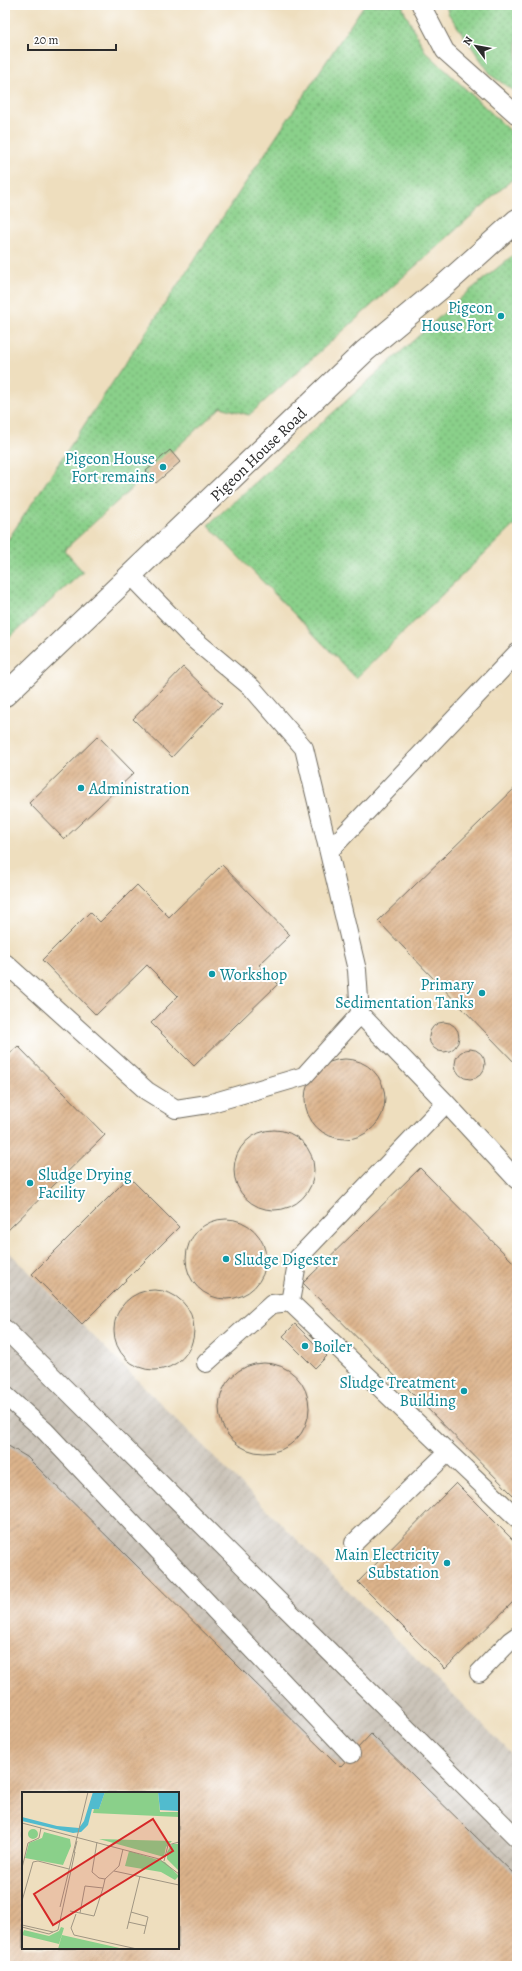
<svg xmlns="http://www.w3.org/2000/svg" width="522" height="1971" font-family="Alegreya,serif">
  <defs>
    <pattern id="industrial-furrows" width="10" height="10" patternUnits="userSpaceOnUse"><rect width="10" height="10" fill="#cac3b8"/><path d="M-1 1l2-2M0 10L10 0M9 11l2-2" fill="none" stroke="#aea89e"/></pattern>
    <pattern id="grass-dots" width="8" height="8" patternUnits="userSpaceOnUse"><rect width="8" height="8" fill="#8ad08a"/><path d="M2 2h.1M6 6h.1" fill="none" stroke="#71a971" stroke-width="1.8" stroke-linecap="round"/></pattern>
    <pattern id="building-hatch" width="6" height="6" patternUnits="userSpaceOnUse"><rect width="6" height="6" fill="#dcb38b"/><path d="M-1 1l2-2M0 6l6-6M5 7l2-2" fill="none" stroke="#b39272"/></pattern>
  </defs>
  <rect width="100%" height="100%" fill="#fff"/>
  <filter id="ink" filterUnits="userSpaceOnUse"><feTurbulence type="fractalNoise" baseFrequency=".025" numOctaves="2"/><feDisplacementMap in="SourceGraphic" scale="8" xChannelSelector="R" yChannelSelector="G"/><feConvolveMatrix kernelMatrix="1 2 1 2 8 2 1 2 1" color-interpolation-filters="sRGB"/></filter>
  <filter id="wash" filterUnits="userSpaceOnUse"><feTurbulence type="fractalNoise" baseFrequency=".012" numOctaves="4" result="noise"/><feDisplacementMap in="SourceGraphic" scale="16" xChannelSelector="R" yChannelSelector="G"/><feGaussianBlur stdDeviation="0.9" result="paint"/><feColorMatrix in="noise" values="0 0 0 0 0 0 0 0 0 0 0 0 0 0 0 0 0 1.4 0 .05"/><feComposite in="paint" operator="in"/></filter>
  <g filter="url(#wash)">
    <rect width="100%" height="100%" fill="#eedebe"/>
    <path fill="url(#industrial-furrows)" fill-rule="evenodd" d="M5,1248L517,1759V1966H5ZM23,1793H178V1948H23Z"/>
    <path fill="url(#grass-dots)" stroke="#5a7e5a" d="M364,5H403V9L425,51L517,137V175L249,415L221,407L64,550L83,572L5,641V544Z
      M446,5H517V93L492,76L448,13Z
      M517,252V522L356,678L208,525L463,296Z"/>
    <g id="blocks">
      <path fill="url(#building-hatch)" fill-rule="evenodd" d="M170,450L180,462L156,483L146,471Z
        M183,667L222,704L172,757L133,719Z
        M98,736L134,773L64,839L29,803Z
        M517,786V1065L378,921Z
        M222,865L290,935L259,965L278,984L194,1066L151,1023L178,996L147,965L96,1015L42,960L90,912L100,922L137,885L169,917Z
        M429 1037a15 15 0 1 1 30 0a15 15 0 1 1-30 0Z
        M18,1046L105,1135L6,1232L5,1058Z
        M455 1064a15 15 0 1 1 30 0a15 15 0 1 1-30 0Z
        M305 1099a40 40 0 1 1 80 0a40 40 0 1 1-80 0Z
        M234 1170a40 40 0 1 1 80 0a40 40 0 1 1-80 0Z
        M420,1168L517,1266V1499L303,1283Z
        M129,1177L179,1227L82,1324L32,1274Z
        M186 1259a40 40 0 1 1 80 0a40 40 0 1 1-80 0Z
        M114 1330a40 40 0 1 1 80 0a40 40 0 1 1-80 0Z
        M295,1324L327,1356L315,1368L283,1336Z
        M219 1408a45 45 0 1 1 90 0a45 45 0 1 1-90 0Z
        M5,1444L27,1457L340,1767L371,1734L517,1877V1966H5ZM23,1793H178V1948H23Z
        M456,1483L517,1544V1598L445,1669L358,1582Z"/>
    </g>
  </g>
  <g filter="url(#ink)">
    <use href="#blocks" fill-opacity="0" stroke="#6f6a5e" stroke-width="1"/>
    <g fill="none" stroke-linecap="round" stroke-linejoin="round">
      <defs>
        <path id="lane" d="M421,5L445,51L517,115
          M131,575L191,637L252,688L304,748L357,970L360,1014L446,1103L298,1258L290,1302L517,1518
          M330,850L517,653
          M5,963L147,1091L176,1109L208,1104L304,1076L360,1014
          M446,1103L517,1180
          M5,1329L517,1838
          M206,1363L272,1304L290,1302
          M5,1395L45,1431L351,1754
          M354,1543L447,1453
          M479,1673L510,1641L517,1636"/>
        <path id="street" d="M5,695L365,351L448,282L517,220"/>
      </defs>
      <use href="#lane" stroke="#6f6a5e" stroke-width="20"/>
      <use href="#street" stroke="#6f6a5e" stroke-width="24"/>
      <use href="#lane" stroke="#fff" stroke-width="18"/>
      <use href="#street" stroke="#fff" stroke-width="22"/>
    </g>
  </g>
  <g fill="#0f9aa8" stroke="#fff" stroke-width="1.5">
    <circle cx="501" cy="316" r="4"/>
    <circle cx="163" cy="467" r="4"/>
    <circle cx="81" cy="788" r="4"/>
    <circle cx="212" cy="974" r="4"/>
    <circle cx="482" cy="993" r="4"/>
    <circle cx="30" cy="1183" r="4"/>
    <circle cx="226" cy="1259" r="4"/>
    <circle cx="305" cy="1346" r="4"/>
    <circle cx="464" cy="1391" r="4"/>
    <circle cx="447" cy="1563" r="4"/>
  </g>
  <g text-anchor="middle" stroke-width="4" stroke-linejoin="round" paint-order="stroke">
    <g font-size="16" fill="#0d838f" stroke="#fff" text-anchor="end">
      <text x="493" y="313">Pigeon<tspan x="493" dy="18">House Fort</tspan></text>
      <text x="155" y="464">Pigeon House<tspan x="155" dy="18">Fort remains</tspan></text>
      <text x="89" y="794" text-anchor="start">Administration</text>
      <text x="220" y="980" text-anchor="start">Workshop</text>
      <text x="474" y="990">Primary<tspan x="474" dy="18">Sedimentation Tanks</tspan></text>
      <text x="38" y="1180" text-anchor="start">Sludge Drying<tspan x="38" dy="18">Facility</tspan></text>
      <text x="234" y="1265" text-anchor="start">Sludge Digester</text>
      <text x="313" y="1352" text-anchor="start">Boiler</text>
      <text x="456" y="1388">Sludge Treatment<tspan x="456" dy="18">Building</tspan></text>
      <text x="439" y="1560">Main Electricity<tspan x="439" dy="18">Substation</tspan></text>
    </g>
    <g font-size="16" fill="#2b2b2b" stroke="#fff">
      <text transform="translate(258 454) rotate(-44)" y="6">Pigeon House Road</text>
    </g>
  </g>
  <g transform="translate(22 1792)">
    <rect width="157" height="157" fill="#eedebe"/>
    <path d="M83,0H136L138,20H157V25L71,21L72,17H77ZM6 42a5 5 0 1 1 10 0a5 5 0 1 1-10 0ZM22,40L48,47L49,54L41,73L3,66L7,51L20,46ZM77,47L150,49L144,55L142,65ZM150,52H157L156,78L145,67V60ZM107,59L143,70L157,84L153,88L139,80L103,74ZM39,135L42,136L37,152L0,143L2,138L27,144L37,139ZM40,143L102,157H36Z" fill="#8ad08a"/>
    <path d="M71,0H83L77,17H70L66,33L59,40L51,41L0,29V25L35,34L57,36L62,29ZM136,0H157V19L138,18Z" fill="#51bbce"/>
    <path fill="none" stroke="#a09683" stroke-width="1" d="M0,31L137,67L157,82M75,50L70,80L77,86L83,87M52,61L55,49M142,69L146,53L157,50M0,76L6,51L17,46L19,36M92,79L157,93M0,109L11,70L16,69L47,77M38,115L66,0M48,119L58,121L63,94L81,96L83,87L97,74L101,57M109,120L126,125L122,142M58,121L72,124L81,96M54,122L49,136L52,143L115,157M106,130L124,134M0,133L31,140L36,138L53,60M0,135L27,142L31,140M105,137L118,84"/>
    <path fill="#d62828" fill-opacity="0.15" stroke="#d62828" stroke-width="2" d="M131,27L151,59L31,133L12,102Z"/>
    <rect width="157" height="157" fill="none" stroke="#2b2b2b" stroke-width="2"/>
  </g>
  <rect width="522" height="1971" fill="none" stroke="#fff" stroke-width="20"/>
  <g transform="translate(476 46) rotate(302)" stroke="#ffffff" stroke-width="3" paint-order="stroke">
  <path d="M0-3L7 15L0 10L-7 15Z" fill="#2b2b2b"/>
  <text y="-6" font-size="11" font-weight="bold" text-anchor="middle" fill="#2b2b2b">N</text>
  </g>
  <path d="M28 44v6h88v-6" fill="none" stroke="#2b2b2b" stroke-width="2"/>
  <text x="34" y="44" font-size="12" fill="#2b2b2b" stroke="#ffffff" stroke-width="3" paint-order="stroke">20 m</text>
</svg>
